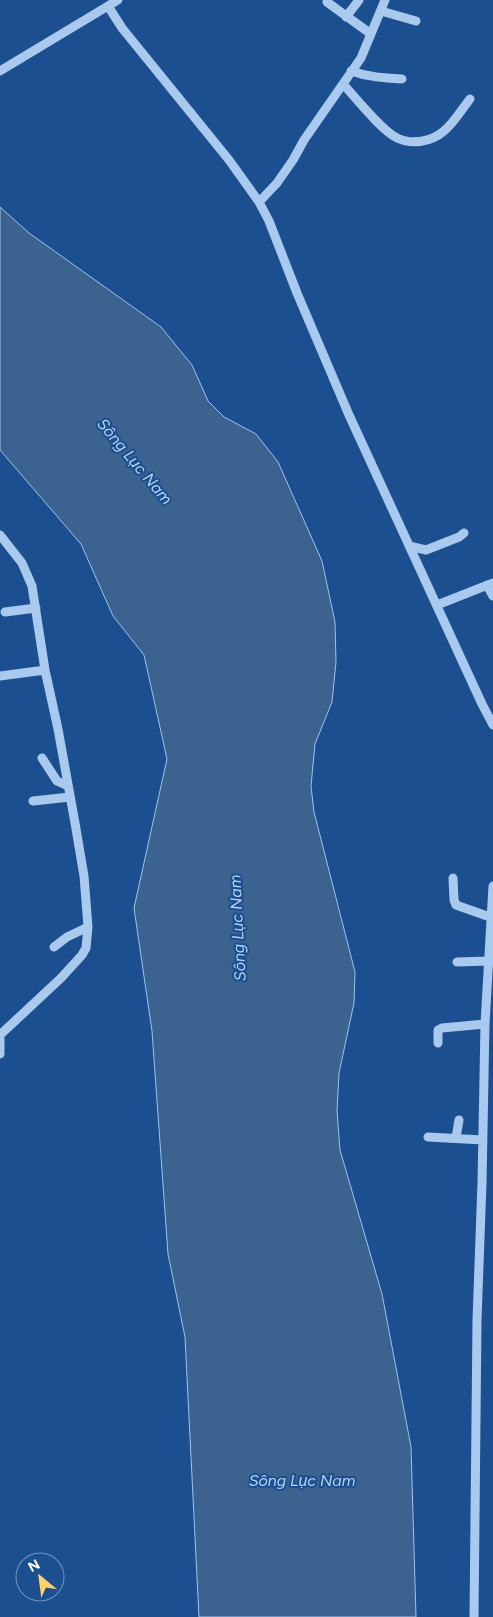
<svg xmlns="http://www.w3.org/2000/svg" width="493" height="1617" font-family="Figtree,sans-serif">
  <rect width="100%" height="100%" fill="#1b4f8f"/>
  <path fill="#3c6290" stroke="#9cc4f0" d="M0,207L29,233L161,327L192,365L208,401L224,417L256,434L278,462L322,561L335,622L336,662L332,702L315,744L311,786L314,812L355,972L354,1003L339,1073L337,1111L340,1150L382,1294L411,1447L416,1617H199L185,1337L168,1254L152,1031L134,908L167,759L144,655L113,616L81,544L0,450Z"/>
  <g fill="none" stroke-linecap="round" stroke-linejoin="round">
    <path stroke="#a9c9ee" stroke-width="9" d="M118,0L108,6L122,28L229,160L259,202L269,221L297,293L349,415L482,704L493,725
      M327,2L371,34
      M381,11L416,21
      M346,17L359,0
      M0,71L108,6
      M351,71C368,77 384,78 402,79
      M343,84C355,97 382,131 397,138C412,145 431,142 444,131C454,123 462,109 470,99
      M259,202L277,183L293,160L304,140L361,58L385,0
      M0,535L22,563L32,586L45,670L58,729L75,823L84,876L88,927L86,948L82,955L61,978L0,1035
      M409,546L426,550L459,537L464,533
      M487,585L493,596
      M437,605L493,583
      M5,612L36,608
      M0,676L45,670
      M42,758L57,781L68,786
      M33,801L70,797
      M453,878L454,900L456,905L490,917
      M54,947L67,937L88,927
      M457,962L488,961
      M0,1039V1054
      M438,1043V1030L442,1028L485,1024
      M428,1137L483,1140
      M456,1138L459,1120
      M474,1617L477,1320L482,1183L485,1024L493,886"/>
  </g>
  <g text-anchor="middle" stroke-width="4" stroke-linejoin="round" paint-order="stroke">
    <g font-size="16" font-style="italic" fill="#b5d3f5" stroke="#1b4f8f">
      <text transform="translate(135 461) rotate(50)" y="6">Sông Lục Nam</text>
      <text transform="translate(237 928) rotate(-93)" y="6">Sông Lục Nam</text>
      <text x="302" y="1486">Sông Lục Nam</text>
    </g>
  </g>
  <g transform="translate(40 1577) rotate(331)"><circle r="24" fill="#1b4f8f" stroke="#7695bc"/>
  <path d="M0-4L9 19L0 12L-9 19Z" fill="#ffd166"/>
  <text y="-8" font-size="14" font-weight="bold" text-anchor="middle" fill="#ffffff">N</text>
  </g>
</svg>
